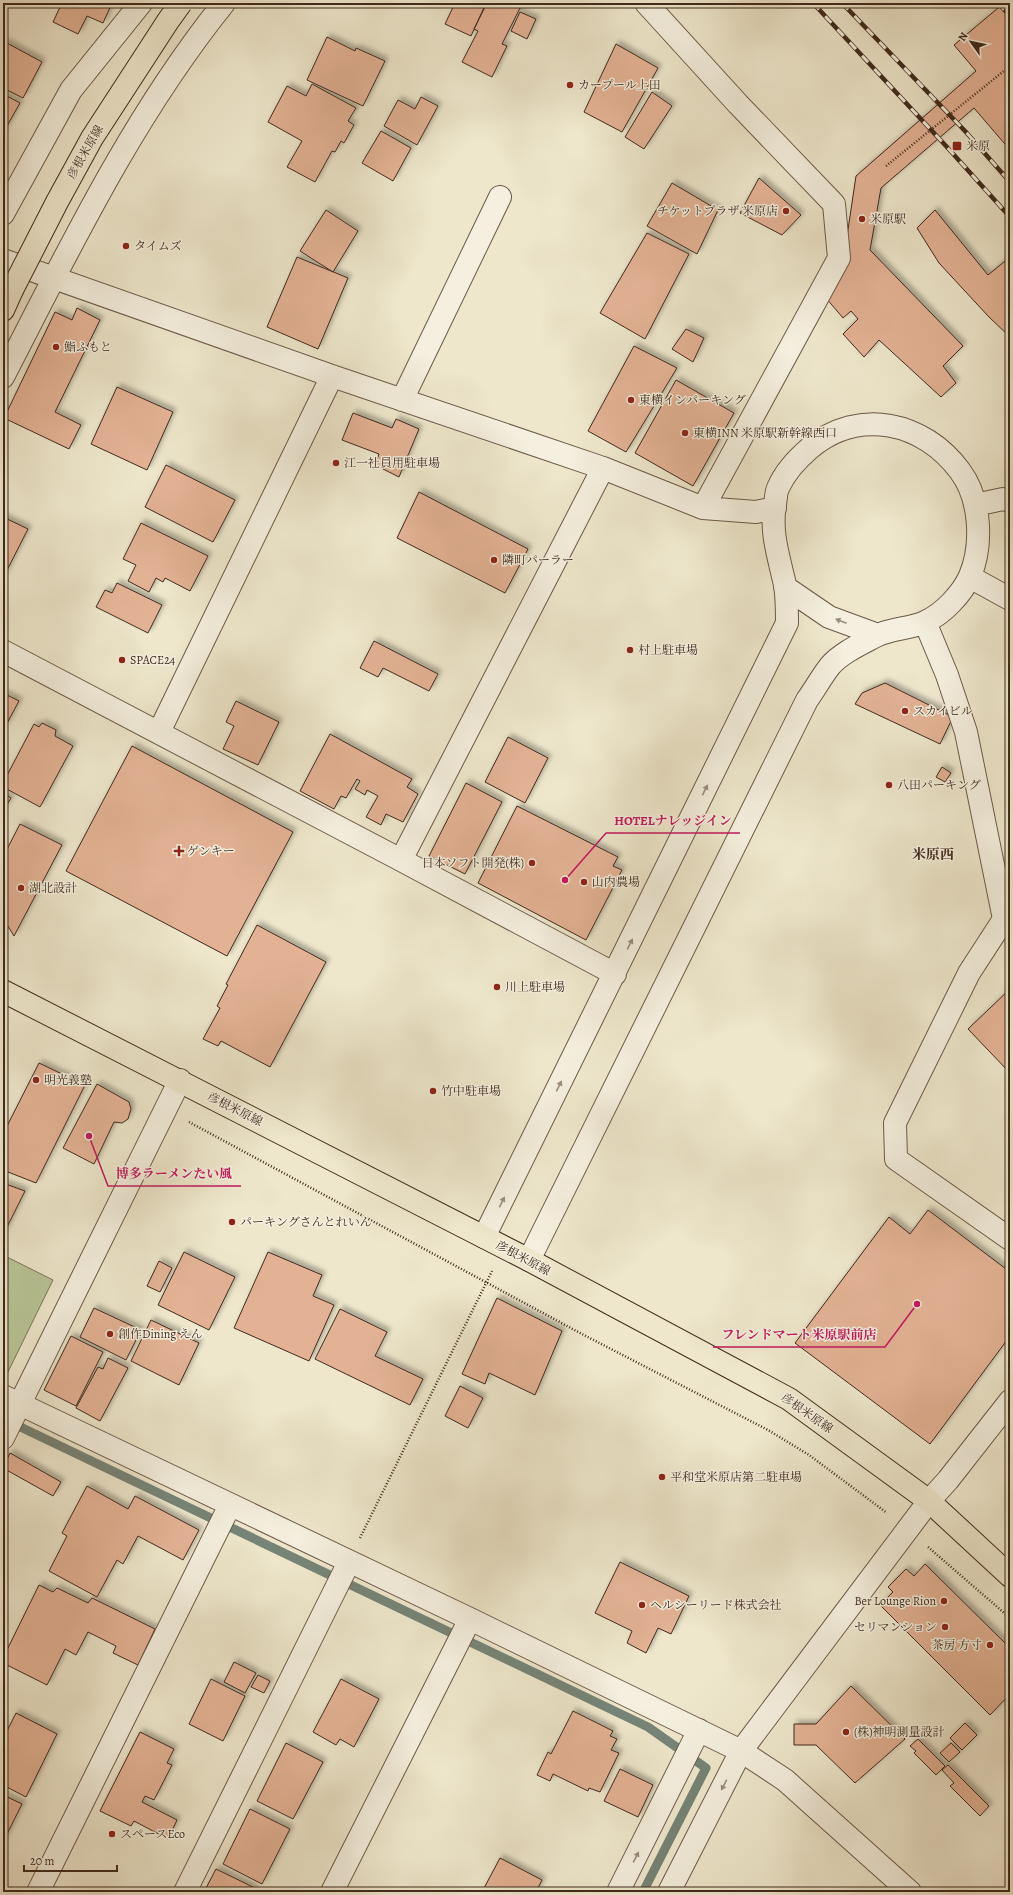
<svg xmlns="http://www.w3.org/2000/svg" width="1013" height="1895" font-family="Alegreya,'Noto Serif JP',serif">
  <defs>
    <filter id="shadow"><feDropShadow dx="3.5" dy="-3.5" stdDeviation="2" flood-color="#0004"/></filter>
  </defs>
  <rect width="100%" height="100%" fill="#eee7cc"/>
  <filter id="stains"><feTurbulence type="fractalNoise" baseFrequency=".005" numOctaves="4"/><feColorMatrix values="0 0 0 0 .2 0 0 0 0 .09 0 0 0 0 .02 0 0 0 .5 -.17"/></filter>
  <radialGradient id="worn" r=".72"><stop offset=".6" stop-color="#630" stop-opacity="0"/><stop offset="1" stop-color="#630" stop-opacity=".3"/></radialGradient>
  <path fill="#b9c597" stroke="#7c785a" d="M3,1255L53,1280L6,1376L3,1375Z"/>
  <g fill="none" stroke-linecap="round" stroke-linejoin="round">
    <path stroke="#768477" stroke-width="9" d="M10,1422L648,1727L706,1768L643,1892"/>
  </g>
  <path fill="#e3b295" stroke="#402a1c" filter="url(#shadow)" d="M62,3H112L103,23L87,16L78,34L53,22Z
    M455,3H486L471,36L445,24Z
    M487,3H510L520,8L502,44L507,46L492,77L462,62L478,31L474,29Z
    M1004,3H1010V150L974,108L881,188L870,250L963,346L943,366L956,383L941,397L879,340L864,357L843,334L858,319L851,311L843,318L820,291L842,270L856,176L976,71L954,45Z
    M520,12L536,19L527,39L511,31Z
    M327,37L355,51L356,48L385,61L363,106L307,80Z
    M5,42L42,62L23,98L3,88V45Z
    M616,44L658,68L622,132L584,112Z
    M312,84L356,108L348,121L354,125L344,143L341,141L335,152L332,151L315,182L287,167L302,141L268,122L287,86L306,96Z
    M652,92L672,106L644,149L625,137Z
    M3,94L20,103L3,133Z
    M421,97L438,106L417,145L384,126L398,100L415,109Z
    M381,131L411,148L393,181L362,163Z
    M759,178L801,215L782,235L740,213Z
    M672,183L718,210L697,254L647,226Z
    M326,210L358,231L333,272L300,251Z
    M935,210L988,275L1010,257V337L989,317L939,263L917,228Z
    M647,233L689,254L645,339L600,313Z
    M297,257L348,278L318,349L267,327Z
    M77,308L100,320L55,412L81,425L69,449L4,418L55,312L72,320Z
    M686,329L704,338L693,362L672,349Z
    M634,346L677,368L626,452L588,431Z
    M676,380L734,413L693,486L635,453Z
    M117,387L173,412L147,470L91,444Z
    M353,413L392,428L396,419L419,429L399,477L375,465L379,454L342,440Z
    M166,465L235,500L213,542L145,507Z
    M419,492L528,549L505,593L397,538Z
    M3,517L28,529L3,578Z
    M141,523L208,556L190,591L165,578L163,582L156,578L149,592L128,581L136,565L123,559Z
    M117,583L162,605L148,633L96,607L105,590L112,593Z
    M374,641L438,674L429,691L383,668L378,677L360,668Z
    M885,683L953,717L940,744L855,704L862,693Z
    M3,693L19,701L5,727L3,726Z
    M236,701L279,722L258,765L223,749L234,726L226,722Z
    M42,723L56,730L55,736L73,746L40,807L3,787V783L34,724L39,727Z
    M330,734L412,779L407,787L418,794L403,822L386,814L381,825L366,817L378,796L367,790L365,795L355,789L360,781L357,779L346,798L341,796L334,809L300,791Z
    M508,737L548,758L525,803L485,782Z
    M132,746L293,832L227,956L66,871Z
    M942,767L951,773L945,782L936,777Z
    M466,783L502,802L465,874L429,856Z
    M3,793L11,798L3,811Z
    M517,806L618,857L613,866L622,870L586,940L478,883Z
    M20,824L62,845L14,936L3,918V857Z
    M257,925L326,962L270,1067L221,1041L218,1046L203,1039L220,1008L217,1006L228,985L226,984Z
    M1010,989V1073L968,1029Z
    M39,1063L85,1085L36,1183L3,1170V1134Z
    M97,1084L129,1102L131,1109L128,1119L122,1123L114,1122L94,1164L63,1148Z
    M3,1183L25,1191L3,1235Z
    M928,1210L1010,1272V1336L930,1444L795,1343L889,1217L910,1234Z
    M184,1252L235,1277L209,1330L158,1305Z
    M268,1252L322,1275L313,1296L334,1305L309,1361L234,1328Z
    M159,1261L172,1268L160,1292L147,1286Z
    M497,1298L562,1331L535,1395L489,1373L485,1384L462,1374Z
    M94,1308L141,1330L126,1360L80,1337Z
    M340,1309L387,1332L375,1356L423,1379L410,1405L315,1359Z
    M151,1320L199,1343L179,1385L131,1361Z
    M71,1336L103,1352L76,1406L44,1390Z
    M108,1358L128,1368L100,1421L76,1408L98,1367L103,1369Z
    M460,1386L483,1398L468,1428L445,1416Z
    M10,1453L61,1482L53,1496L3,1468Z
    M87,1486L128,1509L135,1496L199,1530L183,1560L138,1536L123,1564L117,1560L97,1597L49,1571L67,1536L62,1533Z
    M620,1562L689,1596L671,1634L658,1628L646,1653L627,1643L632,1631L595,1613Z
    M925,1564L1010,1648V1694L990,1715L880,1605L893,1592L888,1587L906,1569L914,1576Z
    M39,1585L53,1592L57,1588L88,1603L92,1598L155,1629L138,1665L113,1653L116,1646L88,1632L76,1655L65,1649L47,1685L3,1663V1658Z
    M234,1662L256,1673L245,1693L224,1682Z
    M258,1675L270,1681L264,1693L251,1687Z
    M211,1679L245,1696L223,1741L189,1724Z
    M341,1679L379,1699L354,1747L340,1739L336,1745L313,1732Z
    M851,1686L905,1739L855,1783L816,1745H794V1724H816Z
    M573,1711L613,1731L610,1736L617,1739L611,1750L619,1753L600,1792L589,1788L588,1791L553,1774L550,1781L537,1775L548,1752L551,1754Z
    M16,1713L57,1734L26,1797L3,1785V1739Z
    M965,1723L977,1735L962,1750L950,1738Z
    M140,1732L174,1749L167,1763L172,1765L154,1800L145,1796L142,1802L177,1820L168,1839L134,1821L131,1826L100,1811Z
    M918,1739L945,1766L936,1775L914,1753L916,1751L910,1746Z
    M286,1743L323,1762L293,1819L257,1801Z
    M951,1743L960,1752L949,1762L940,1753Z
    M948,1765L989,1806L980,1816L950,1786L954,1783L942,1770Z
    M620,1769L653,1785L638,1817L604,1801Z
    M3,1795L22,1804L3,1842Z
    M250,1809L290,1829L262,1884L223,1864Z
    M500,1858L542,1880L536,1892H482Z
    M216,1869L255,1888L253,1892H204Z"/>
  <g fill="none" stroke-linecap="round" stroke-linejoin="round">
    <defs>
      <path id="minor" d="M646,3L738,104L834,204L839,258L703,508
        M3,214L71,90L141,3
        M3,260L332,376L603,468L703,508L756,512L775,508
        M3,377C69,249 133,116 224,3
        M402,400L500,197
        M975,505L1003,499L1010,501
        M970,577L1010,599
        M785,587L829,617L878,635
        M925,622L947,675L966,732L1004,919L969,973L895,1123L896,1159L1010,1239
        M3,651L401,860L603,468
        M159,732L332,376
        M401,860L615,974
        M484,1237L787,623C787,610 787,597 785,585C779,557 770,533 775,504C776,499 776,492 778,488C785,472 797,459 810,448C859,407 924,422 960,471C981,499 983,545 970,576C962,594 943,614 925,622C910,629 891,628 876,636C861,644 841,653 830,666C822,676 815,689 807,700L529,1260
        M3,1396L470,1619L741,1751L785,1780L910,1892
        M3,1438L180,1080
        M38,1892L230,1505
        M185,1892L349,1562
        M332,1892L470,1619
        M618,1892L699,1730
        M669,1892L741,1751L929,1501L948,1480L1010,1401"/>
      <path id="major" d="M3,310L12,290
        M3,991L529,1260L789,1399L929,1501L1010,1576"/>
    </defs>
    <use href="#minor" stroke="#6c5948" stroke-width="24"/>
    <use href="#major" stroke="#402a1c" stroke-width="24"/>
    <path stroke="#402a1c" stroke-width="2.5" stroke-dasharray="1 2" stroke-linecap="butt" d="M886,166L1010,66
      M189,1122L580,1333L768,1430L809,1455L887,1513
      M360,1538L492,1271
      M928,1547L1010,1618"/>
    <use href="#minor" stroke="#f4efde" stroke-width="22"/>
    <use href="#major" stroke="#eee7cc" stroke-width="22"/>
    <defs>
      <path id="rail" d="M813,3L946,146L1010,217
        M842,3L965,131L1010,182
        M998,3L1010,16"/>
    </defs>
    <use href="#rail" stroke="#402a1c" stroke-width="4.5"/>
    <use href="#rail" stroke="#f4efde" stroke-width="3" stroke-dasharray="9" stroke-linecap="butt"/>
    <defs>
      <path id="major-bridge" d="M12,290L57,202L92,138L168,21L181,3"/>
    </defs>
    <use href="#major-bridge" stroke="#402a1c" stroke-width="24" stroke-linecap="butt"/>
    <use href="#major-bridge" stroke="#eee7cc" stroke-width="22"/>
  </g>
  <defs><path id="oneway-solid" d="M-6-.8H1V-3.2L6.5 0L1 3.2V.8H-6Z"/></defs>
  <g fill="#9a8c7d">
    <use href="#oneway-solid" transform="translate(841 621) rotate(-159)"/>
    <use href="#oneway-solid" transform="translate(705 790) rotate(-64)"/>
    <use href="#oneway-solid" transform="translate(630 944) rotate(-64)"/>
    <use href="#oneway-solid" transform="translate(559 1086) rotate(-64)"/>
    <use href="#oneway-solid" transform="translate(502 1202) rotate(-64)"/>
    <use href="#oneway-solid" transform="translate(724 1785) rotate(117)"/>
    <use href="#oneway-solid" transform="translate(636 1857) rotate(-63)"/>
  </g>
  <g fill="#8f2418" stroke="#f4efde" stroke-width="1.5">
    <circle cx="570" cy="85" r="4"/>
    <rect x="952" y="141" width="10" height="10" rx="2"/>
    <circle cx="786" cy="211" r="4"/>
    <circle cx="862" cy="219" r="4"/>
    <circle cx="126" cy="246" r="4"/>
    <circle cx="56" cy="347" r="4"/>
    <circle cx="631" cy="400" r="4"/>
    <circle cx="685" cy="433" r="4"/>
    <circle cx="336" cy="463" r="4"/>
    <circle cx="494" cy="560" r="4"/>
    <circle cx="630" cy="650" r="4"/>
    <circle cx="122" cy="660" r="4"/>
    <circle cx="905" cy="711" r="4"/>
    <circle cx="889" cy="785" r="4"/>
    <path d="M177 845h4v4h4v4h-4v4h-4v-4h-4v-4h4z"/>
    <circle cx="532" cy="863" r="4"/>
    <circle cx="584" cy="882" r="4"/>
    <circle cx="21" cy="888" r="4"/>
    <circle cx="497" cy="987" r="4"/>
    <circle cx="36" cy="1080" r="4"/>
    <circle cx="433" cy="1091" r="4"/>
    <circle cx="232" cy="1222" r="4"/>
    <circle cx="110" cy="1334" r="4"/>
    <circle cx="662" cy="1477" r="4"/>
    <circle cx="944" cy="1601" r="4"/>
    <circle cx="642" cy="1605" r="4"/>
    <circle cx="945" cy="1627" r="4"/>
    <circle cx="990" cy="1645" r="4"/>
    <circle cx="846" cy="1732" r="4"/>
    <circle cx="112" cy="1834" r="4"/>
  </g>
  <g text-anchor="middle" stroke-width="3" stroke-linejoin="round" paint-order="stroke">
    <g font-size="12" fill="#402a1c" stroke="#f4efde" text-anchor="start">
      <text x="578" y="89">カープール上田</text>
      <text x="966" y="150">米原</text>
      <text x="778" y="215" text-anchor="end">チケットプラザ 米原店</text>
      <text x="870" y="223">米原駅</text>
      <text x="134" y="250">タイムズ</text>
      <text x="64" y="351">鮨ふもと</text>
      <text x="639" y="404">東横インパーキング</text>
      <text x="693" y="437">東横INN 米原駅新幹線西口</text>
      <text x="344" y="467">江一社員用駐車場</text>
      <text x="502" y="564">隣町パーラー</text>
      <text x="638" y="654">村上駐車場</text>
      <text x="130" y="664">SPACE24</text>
      <text x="913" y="715">スカイビル</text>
      <text x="897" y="789">八田パーキング</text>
      <text x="187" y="855">ゲンキー</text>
      <text x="524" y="867" text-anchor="end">日本ソフト開発(株)</text>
      <text x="592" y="886">山内農場</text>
      <text x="29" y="892">湖北設計</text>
      <text x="505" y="991">川上駐車場</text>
      <text x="44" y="1084">明光義塾</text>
      <text x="441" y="1095">竹中駐車場</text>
      <text x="240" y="1226">パーキングさんとれいん</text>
      <text x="118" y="1338">創作Dining えん</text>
      <text x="670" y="1481">平和堂米原店第二駐車場</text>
      <text x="936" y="1605" text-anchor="end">Ber Lounge Rion</text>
      <text x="650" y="1609">ヘルシーリード株式会社</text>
      <text x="937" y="1631" text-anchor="end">セリマンション</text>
      <text x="982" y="1649" text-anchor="end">茶房 方寸</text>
      <text x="854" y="1736">(株)神明測量設計</text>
      <text x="120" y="1838">スペースEco</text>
    </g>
    <g font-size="12" fill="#402a1c" stroke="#f4efde">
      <text transform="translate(85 152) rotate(-60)" y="4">彦根米原線</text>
      <text transform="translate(235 1109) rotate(27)" y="4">彦根米原線</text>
      <text transform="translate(523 1258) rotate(28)" y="4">彦根米原線</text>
      <text transform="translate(807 1413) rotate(35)" y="4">彦根米原線</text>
    </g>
    <g font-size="14" font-weight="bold" fill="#402a1c" stroke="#f4efde">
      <text x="933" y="859">米原西</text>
    </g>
  </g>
  <path fill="none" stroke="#c2185b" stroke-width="1.5" d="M565 880L606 833H740M89 1136L108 1186H241M917 1304L885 1347H713"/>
  <g fill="#c2185b" stroke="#f4efde" stroke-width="1.5">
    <circle cx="565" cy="880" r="4"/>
    <circle cx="89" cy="1136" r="4"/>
    <circle cx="917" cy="1304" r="4"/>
  </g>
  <g font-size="13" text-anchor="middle" font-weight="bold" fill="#c2185b" stroke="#f4efde" stroke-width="3" stroke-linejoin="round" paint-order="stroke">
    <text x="673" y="825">HOTELナレッジイン</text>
    <text x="174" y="1178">博多ラーメンたい風</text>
    <text x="799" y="1339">フレンドマート米原駅前店</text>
  </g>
  <rect width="1013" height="1895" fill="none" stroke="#eee7cc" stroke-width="16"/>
  <rect x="4" y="4" width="1005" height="1887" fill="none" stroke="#402a1c" stroke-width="2"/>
  <rect x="8" y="8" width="997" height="1879" fill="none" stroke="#402a1c"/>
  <g transform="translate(971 42) rotate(303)" stroke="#f4efde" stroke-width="3" paint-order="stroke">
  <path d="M0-3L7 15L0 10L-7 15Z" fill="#402a1c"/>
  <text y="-6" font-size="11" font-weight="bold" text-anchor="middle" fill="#402a1c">N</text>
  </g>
  <path d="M24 1865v6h93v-6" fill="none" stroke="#402a1c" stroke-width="2"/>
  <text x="30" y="1865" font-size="12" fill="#402a1c" stroke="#f4efde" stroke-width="3" paint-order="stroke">20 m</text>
  <rect width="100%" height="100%" filter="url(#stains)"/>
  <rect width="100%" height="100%" fill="url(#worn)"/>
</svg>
